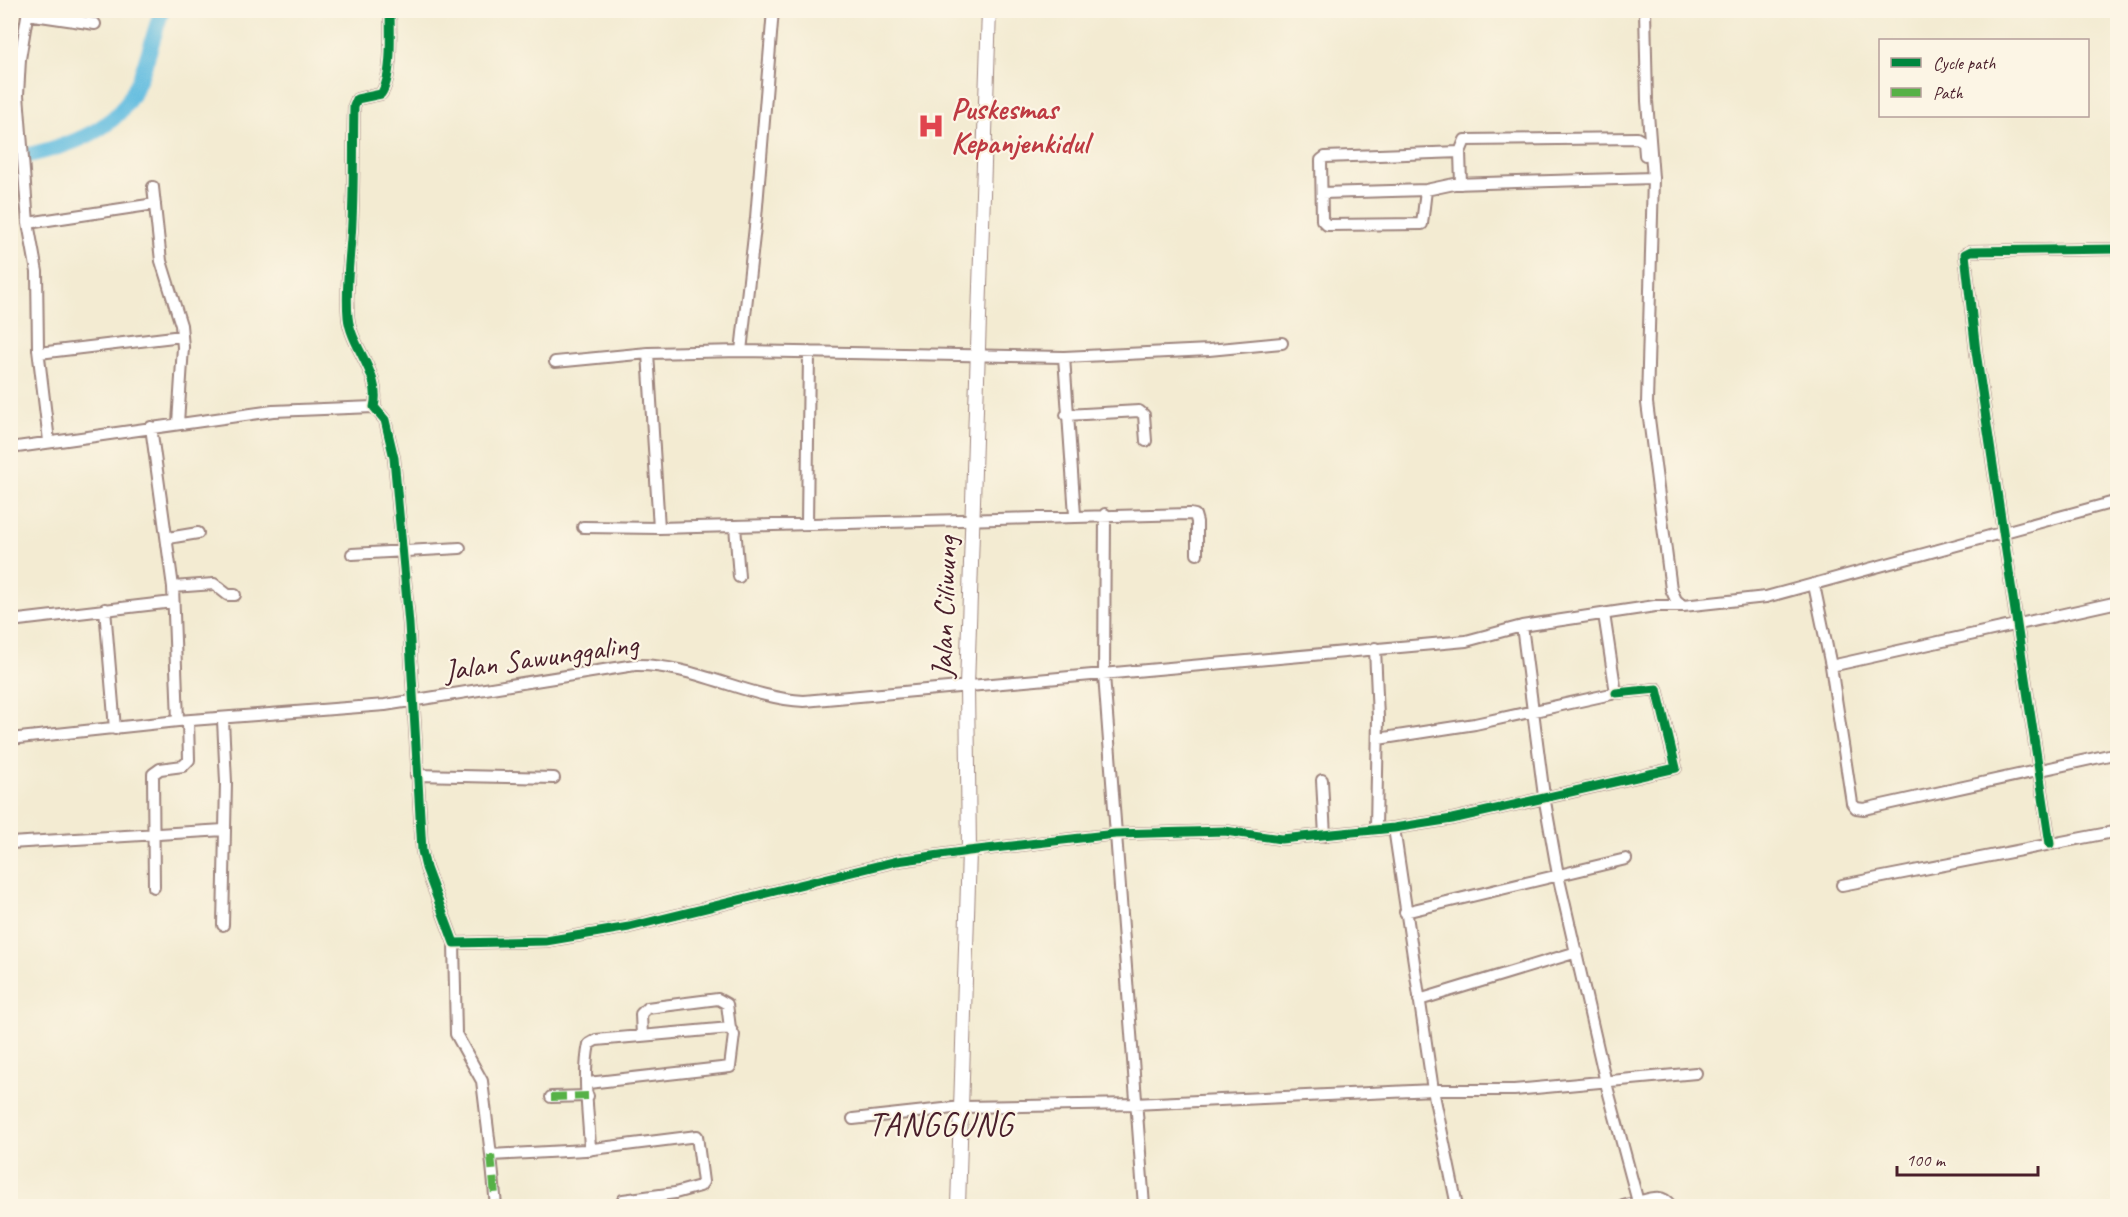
<svg xmlns="http://www.w3.org/2000/svg" width="2128" height="1217" font-family="Caveat,sans-serif">
  <rect width="100%" height="100%" fill="#fcf5e5"/>
  <filter id="ink" filterUnits="userSpaceOnUse"><feTurbulence type="fractalNoise" baseFrequency=".0167" numOctaves="2"/><feDisplacementMap in="SourceGraphic" scale="12" xChannelSelector="R" yChannelSelector="G"/><feConvolveMatrix kernelMatrix="1 2 1 2 8 2 1 2 1" color-interpolation-filters="sRGB"/></filter>
  <filter id="wash" filterUnits="userSpaceOnUse"><feTurbulence type="fractalNoise" baseFrequency=".008" numOctaves="4" result="noise"/><feDisplacementMap in="SourceGraphic" scale="24" xChannelSelector="R" yChannelSelector="G"/><feGaussianBlur stdDeviation="1.35" result="paint"/><feColorMatrix in="noise" values="0 0 0 0 0 0 0 0 0 0 0 0 0 0 0 0 0 1.4 0 .05"/><feComposite in="paint" operator="in"/></filter>
  <g filter="url(#wash)">
    <rect width="100%" height="100%" fill="#f3ebd2"/>
    <g fill="none" stroke-linecap="round" stroke-linejoin="round">
      <path stroke="#63bde0" stroke-width="16" d="M10,159C50,151 105,138 128,101C144,78 152,38 162,10"/>
    </g>
  </g>
  <g filter="url(#ink)">
    <g fill="none" stroke-linecap="round" stroke-linejoin="round">
      <defs>
        <path id="street" d="M28,10L20,59L18,95L28,223L37,272L38,349L49,441
          M390,10C390,32 393,77 381,94L357,99L354,106C353,144 354,183 352,221C351,253 345,284 348,317C351,348 382,374 374,407L385,420L394,458L409,624L422,851L426,868L454,943L546,941L629,927L897,861L969,851L1115,834L1225,831L1281,839L1394,828L1452,819L1676,768L1657,689L1616,693
          M1645,10L1647,101L1653,178L1647,403L1671,589L1676,600L1683,606
          M27,14L95,24
          M1461,184L1460,152L1465,140L1637,138L1644,142L1645,155
          M153,187L161,261L181,325L183,347L178,423
          M1426,190L1422,224L1327,225L1322,220L1321,160L1325,157L1460,152
          M1322,193L1426,190L1454,184L1653,178
          M28,223L155,204
          M741,351L756,218L773,10
          M39,353L182,336
          M648,353L659,528
          M1064,357L1075,515
          M555,362L648,353L741,351L1064,357L1209,350L1282,343
          M1066,415L1139,411L1144,415L1146,441
          M151,427L173,587L178,721
          M10,448L273,411L374,407
          M1105,514L1104,675L1144,1206
          M807,524L809,352
          M735,526L739,577
          M583,527L659,528L1190,514L1195,515L1197,522V554
          M168,538L198,533
          M352,554L460,548
          M1814,585L1831,666L1852,803L1856,808L1864,809L2118,753
          M173,587L214,584L228,595H235
          M105,609L115,729
          M10,621L173,602
          M1522,626L1544,796L1558,875L1606,1083L1638,1202C1652,1198 1662,1193 1671,1206
          M1375,648L1378,718L1376,829
          M1831,666L2118,602
          M10,739L178,721L385,705L635,665C694,664 746,698 804,701L1466,641L1522,626L1655,606H1683L1766,597L2118,501
          M1378,739L1475,724L1616,693L1604,614
          M416,775L554,778
          M1322,780L1325,836
          M1394,828L1433,1090H1514L1696,1073
          M10,843L224,830
          M2050,844L1976,352L1965,254L1971,251L2118,249
          M1842,885L2118,831
          M154,887L153,774L160,769L183,766L189,760L188,721
          M1405,912L1626,859
          M223,925L226,782L223,720
          M454,943L456,1034L482,1081L491,1155L585,1150L697,1136L703,1182L700,1186L675,1193L623,1200
          M1419,1000L1577,952
          M642,1036L641,1014L647,1008L718,999L727,1004L730,1028
          M588,1083L730,1067L734,1035L730,1028L596,1040L589,1044C582,1077 589,1116 590,1150
          M551,1097L588,1096
          M853,1119L962,1107L1134,1104L1433,1090L1457,1206
          M491,1155L496,1206
          M1623,1206L1638,1202"/>
        <path id="secondary" d="M958,1206L969,851L967,686L989,10"/>
      </defs>
      <use href="#street" stroke="#9e857e" stroke-width="14"/>
      <use href="#secondary" stroke="#9e857e" stroke-width="16"/>
      <use href="#street" stroke="#fff" stroke-width="10"/>
      <use href="#secondary" stroke="#fff" stroke-width="14"/>
      <path stroke="#57b146" stroke-width="8" stroke-dasharray="15 8" stroke-linecap="butt" d="M551,1097L588,1096
        M491,1155L496,1206"/>
      <defs>
        <path id="cycleway" d="M390,10C390,32 393,77 381,94L357,99L354,106C353,144 354,183 352,221C351,253 345,284 348,317C351,348 382,374 374,407L385,420L394,458L409,624L422,851L426,868L454,943L546,941L629,927L897,861L969,851L1115,834L1225,831L1281,839L1394,828L1452,819L1676,768L1657,689L1616,693
          M2050,844L1976,352L1965,254L1971,251L2118,249"/>
      </defs>
      <use href="#cycleway" stroke="#fcf5e5" stroke-width="13"/>
      <use href="#cycleway" stroke="#00873e" stroke-width="9"/>
    </g>
  </g>
  <defs>
    <symbol id="hospital-bare" viewBox="-9 -9 18 18"><path d="M-5-5h3v3.5h4V-5h3V5h-3V1.5h-4V5h-3Z" fill="#e0444e" stroke="#fcf5e5" stroke-width="2.5" paint-order="stroke"/></symbol>
  </defs>
  <g fill-rule="evenodd">
    <use href="#hospital-bare" x="912" y="107" width="38" height="38"/>
  </g>
  <g text-anchor="middle" stroke-width="4.5" stroke-linejoin="round" paint-order="stroke">
    <g font-size="30" font-weight="bold" fill="#be3a42" stroke="#fcf5e5" text-anchor="start">
      <text x="951" y="119">Puskesmas<tspan x="951" dy="34">Kepanjenkidul</tspan></text>
    </g>
    <g font-size="30" fill="#4a1f2b" stroke="#fcf5e5">
      <text transform="translate(944 607) rotate(-88)" y="10">Jalan Ciliwung</text>
      <text transform="translate(541 657) rotate(-8)" y="10">Jalan Sawunggaling</text>
    </g>
    <g font-size="33" letter-spacing="1.5" fill="#4a1f2b" stroke="#fcf5e5">
      <text x="941" y="1135">TANGGUNG</text>
    </g>
  </g>
  <rect width="2128" height="1217" fill="none" stroke="#fcf5e5" stroke-width="36"/>
  <rect x="1879" y="39" width="210" height="78" fill="#fcf5e5" stroke="#b59f9b" stroke-width="1.5"/>
  <rect x="1891" y="58" width="30" height="9" fill="#00873e" stroke="#b59f9b" stroke-width="1.5"/>
  <text x="1933" y="69" font-size="18" fill="#4a1f2b">Cycle path</text>
  <rect x="1891" y="88" width="30" height="9" fill="#57b146" stroke="#b59f9b" stroke-width="1.5"/>
  <text x="1933" y="99" font-size="18" fill="#4a1f2b">Path</text>
  <path d="M1897 1166v9h141v-9" fill="none" stroke="#4a1f2b" stroke-width="3"/>
  <text x="1906" y="1166" font-size="18" fill="#4a1f2b" stroke="#fcf5e5" stroke-width="4.5" paint-order="stroke">100 m</text>
</svg>
